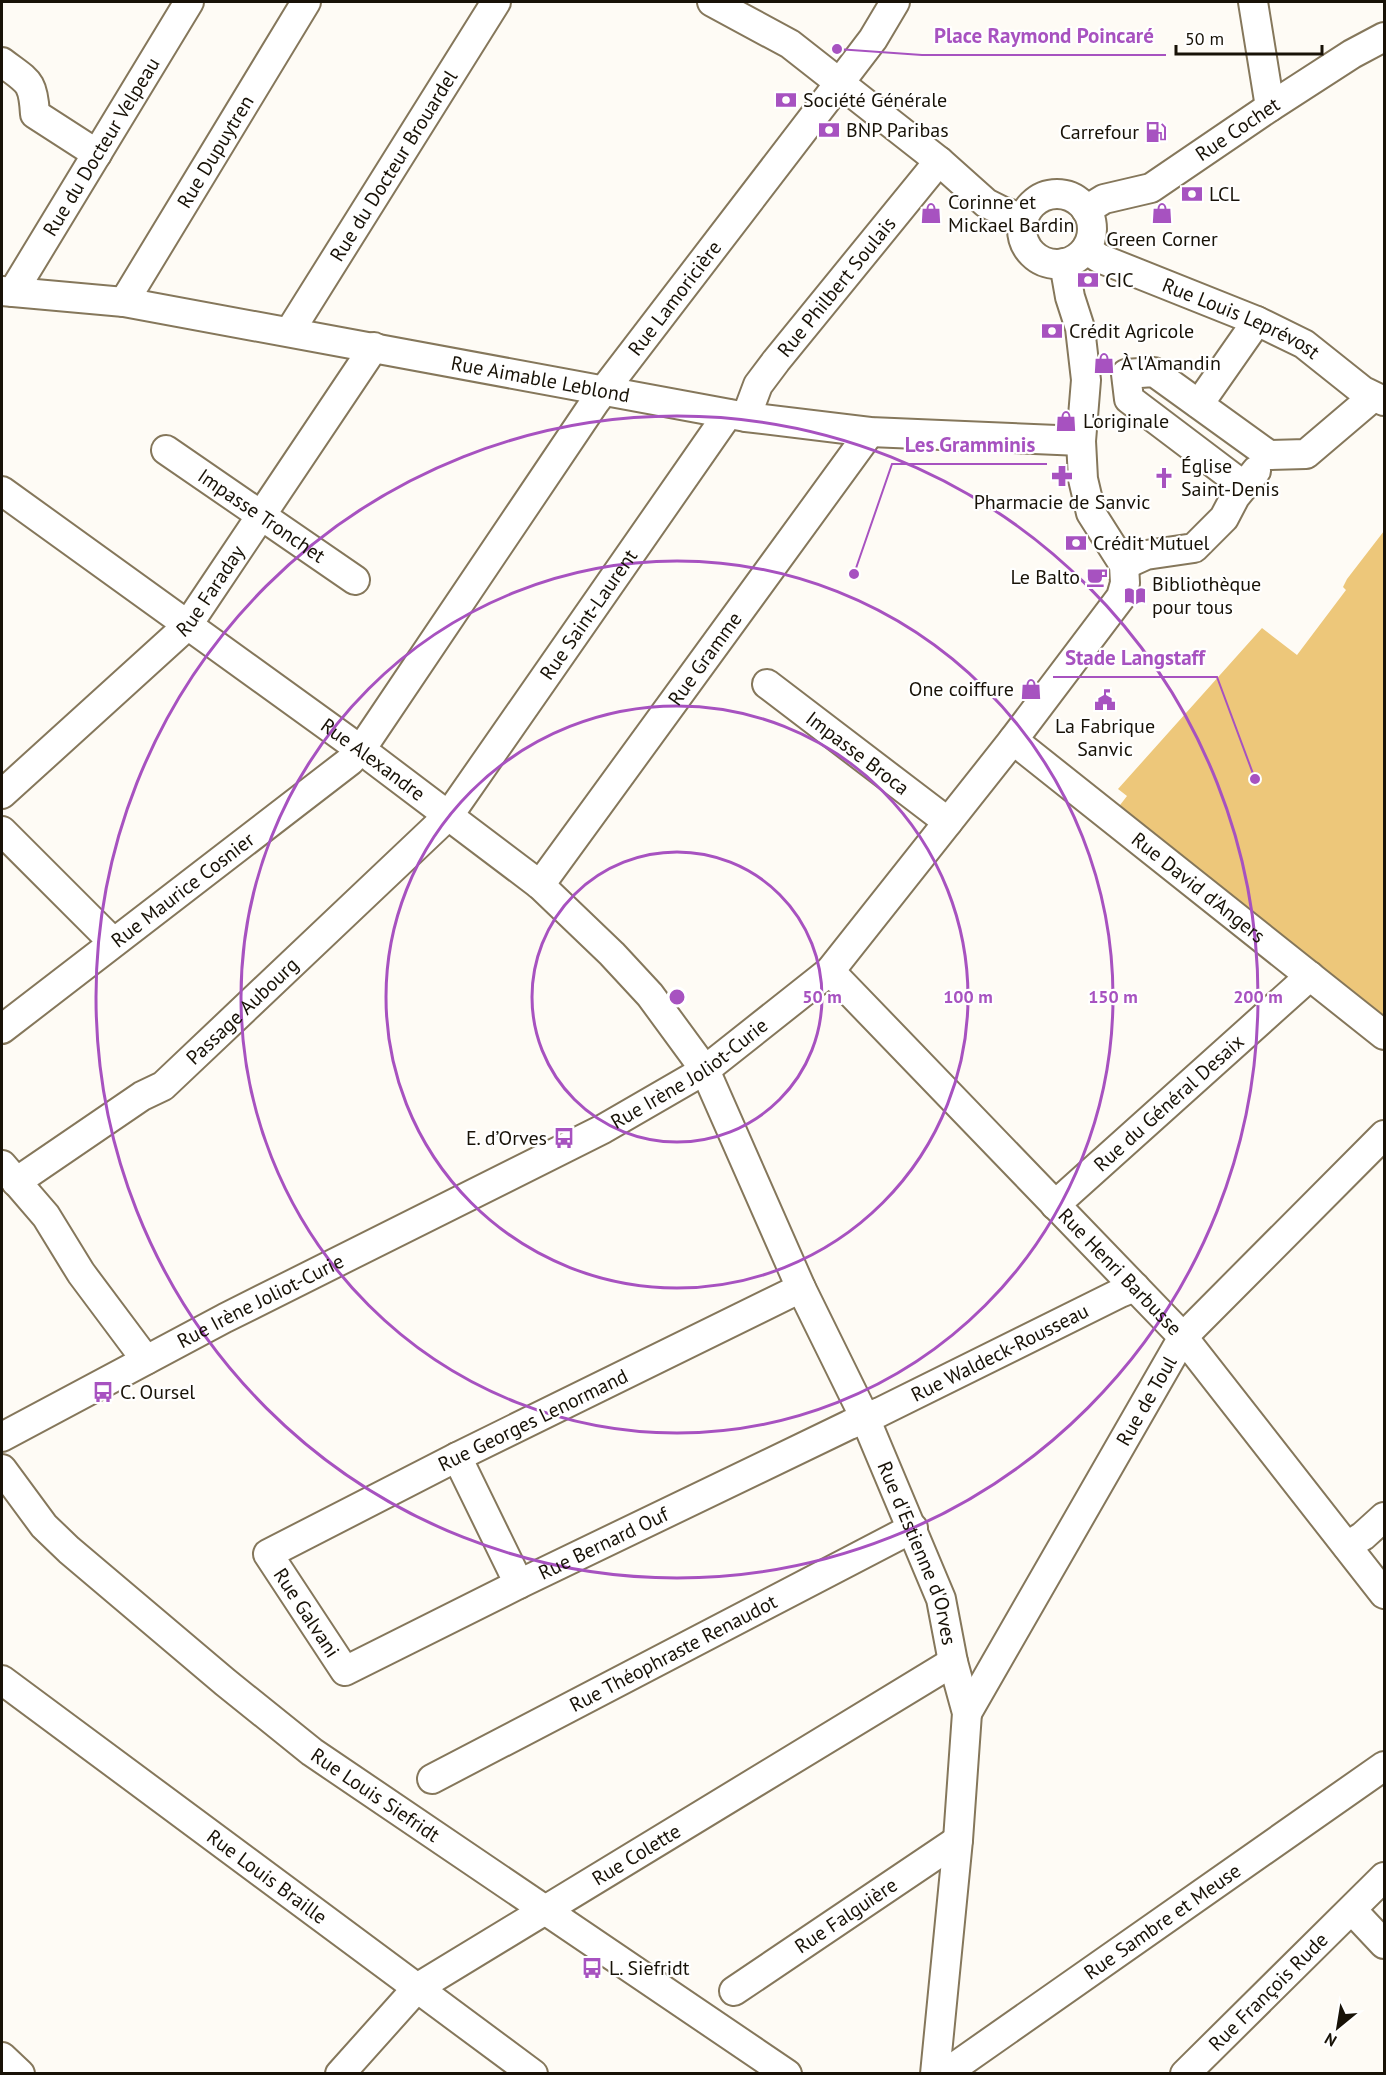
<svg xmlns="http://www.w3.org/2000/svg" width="1386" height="2075" font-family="'PT Sans',sans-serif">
  <rect width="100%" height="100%" fill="#fefbf5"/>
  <path fill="#edc77a" d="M1384,531V1023L1117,809L1127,796L1118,789L1262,628L1297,655L1346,590L1343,587L1347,579Z"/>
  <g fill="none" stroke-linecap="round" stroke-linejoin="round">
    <defs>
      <g id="minor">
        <path d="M712,2L790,44L939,161L986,203L1002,211L1024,219"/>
        <path d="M1253,2L1270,107"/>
        <path d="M2,62C28,82 33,80 35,114L97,154"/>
        <circle cx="1057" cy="229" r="35"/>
        <path id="s1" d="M1086,210L1104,199L1151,188L1270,107L1352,54L1384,37"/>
        <path id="s2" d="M1086,249L1099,258L1257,321L1304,344L1363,391L1384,401"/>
        <path id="s3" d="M2,291L124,302L746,417L870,432L1081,441"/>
        <path id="s4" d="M13,292L189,2"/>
        <path id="s5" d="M124,302L306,2"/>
        <path id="s6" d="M290,331L496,2"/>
        <path d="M1199,404L1257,321"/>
        <path id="s7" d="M746,417L758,385L776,361L939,161"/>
        <path id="s8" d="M166,450L355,580"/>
        <path d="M1269,455L1306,454L1373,397"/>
        <path d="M1244,486L1129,399L1126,374L1154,372L1269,455"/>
        <path id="s9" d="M2,491L372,758L540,885L612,954L650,995L705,1070L801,1288L865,1418L941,1599L953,1662L967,1713L958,1840L935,2074"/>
        <path d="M1124,565L1146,555L1194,548L1224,518L1235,497L1256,471"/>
        <path id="s10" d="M767,684L948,822"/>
        <path id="s11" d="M1013,740L1384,1035"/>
        <path id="s12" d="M2,794L187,626L374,347"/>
        <path d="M2,831L113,942"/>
        <path id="s13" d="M540,885L870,432"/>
        <path id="s14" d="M830,971L1183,1337L1384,1594"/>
        <path id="s15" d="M2,1029L350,761L362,748L595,402L857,60L873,39L895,2"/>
        <path d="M2,1165L46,1216L81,1273L146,1360"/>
        <path id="s16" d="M16,1182L142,1096L163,1086L449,815L728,414"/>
        <path id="s17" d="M1055,1205L1310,976"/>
        <path id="s18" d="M801,1288L457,1457L268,1554L345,1671L519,1584L849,1425L880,1412L1120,1293L1135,1287"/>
        <path id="s19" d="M2,1437L225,1318L603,1129L705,1070L830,971L1013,740L1121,597L1125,583L1124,565L1091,513L1083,479L1081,441L1086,380L1080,328L1070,297L1064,263"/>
        <path d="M457,1457L519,1584"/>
        <path id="s20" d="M2,1469L44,1526L69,1550L225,1682L312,1752L787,2074"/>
        <path d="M1347,1546L1363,1536L1384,1517"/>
        <path id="s21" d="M2,1680L533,2074"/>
        <path id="s22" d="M967,1713L1183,1337L1384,1135"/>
        <path id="s23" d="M432,1779L913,1528"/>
        <path d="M1352,1910L1384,1944"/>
        <path id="s24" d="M734,1991L958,1840"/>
        <path d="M2,2057L20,2074"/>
        <path id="s25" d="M936,2068L956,2066L1384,1766"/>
        <path id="s26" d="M340,2074L417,1988L953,1662"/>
        <path id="s27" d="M1185,2074L1384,1877"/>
      </g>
    </defs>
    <use href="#minor" stroke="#85775b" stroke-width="32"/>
    <use href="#minor" stroke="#fff" stroke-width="28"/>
  </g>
  <g fill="none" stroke="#a752c0" stroke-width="3">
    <circle cx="677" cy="997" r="145"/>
    <circle cx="677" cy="997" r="291"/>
    <circle cx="677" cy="997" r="436"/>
    <circle cx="677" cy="997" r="581"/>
  </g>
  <defs>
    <symbol id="bank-bare" viewBox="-9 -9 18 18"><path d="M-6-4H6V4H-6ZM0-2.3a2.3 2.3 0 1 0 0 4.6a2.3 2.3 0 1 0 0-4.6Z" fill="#a752c0" stroke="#fff" stroke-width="2.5" paint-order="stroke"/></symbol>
    <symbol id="fuel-bare" viewBox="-9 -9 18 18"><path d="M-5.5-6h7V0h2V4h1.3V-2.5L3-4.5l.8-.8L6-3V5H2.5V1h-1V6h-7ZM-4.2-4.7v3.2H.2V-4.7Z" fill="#a752c0" stroke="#fff" stroke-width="2.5" paint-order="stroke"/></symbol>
    <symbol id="shop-bare" viewBox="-9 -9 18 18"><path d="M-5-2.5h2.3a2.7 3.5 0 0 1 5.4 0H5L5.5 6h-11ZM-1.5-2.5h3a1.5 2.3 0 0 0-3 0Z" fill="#a752c0" stroke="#fff" stroke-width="2.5" paint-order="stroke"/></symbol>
    <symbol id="pharmacy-bare" viewBox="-9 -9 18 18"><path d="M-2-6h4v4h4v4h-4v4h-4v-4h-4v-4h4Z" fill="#a752c0" stroke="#fff" stroke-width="2.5" paint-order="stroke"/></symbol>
    <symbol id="church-bare" viewBox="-9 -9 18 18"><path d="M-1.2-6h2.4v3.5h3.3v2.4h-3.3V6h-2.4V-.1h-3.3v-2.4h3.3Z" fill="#a752c0" stroke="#fff" stroke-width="2.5" paint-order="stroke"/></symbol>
    <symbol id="cafe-bare" viewBox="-9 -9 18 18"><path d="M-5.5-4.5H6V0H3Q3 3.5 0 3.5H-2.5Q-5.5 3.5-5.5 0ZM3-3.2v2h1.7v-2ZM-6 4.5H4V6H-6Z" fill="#a752c0" stroke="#fff" stroke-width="2.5" paint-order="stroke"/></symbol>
    <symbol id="library-bare" viewBox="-9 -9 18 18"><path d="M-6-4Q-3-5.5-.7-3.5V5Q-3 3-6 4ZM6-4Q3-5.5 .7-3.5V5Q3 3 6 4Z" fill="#a752c0" stroke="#fff" stroke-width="2.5" paint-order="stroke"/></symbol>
    <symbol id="civic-bare" viewBox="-9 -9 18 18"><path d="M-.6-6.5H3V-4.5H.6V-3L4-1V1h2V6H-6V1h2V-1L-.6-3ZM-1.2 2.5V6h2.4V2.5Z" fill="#a752c0" stroke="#fff" stroke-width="2.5" paint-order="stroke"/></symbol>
    <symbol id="bus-bare" viewBox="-9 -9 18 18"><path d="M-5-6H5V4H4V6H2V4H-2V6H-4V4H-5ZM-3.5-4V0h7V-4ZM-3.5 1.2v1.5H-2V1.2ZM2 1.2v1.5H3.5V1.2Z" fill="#a752c0" stroke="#fff" stroke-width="2.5" paint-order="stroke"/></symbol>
  </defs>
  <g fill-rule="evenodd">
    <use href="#bank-bare" x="771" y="85" width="30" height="30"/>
    <use href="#bank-bare" x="814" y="115" width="30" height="30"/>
    <use href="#fuel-bare" x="1141" y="117" width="30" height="30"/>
    <use href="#bank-bare" x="1177" y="179" width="30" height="30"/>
    <use href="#shop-bare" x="916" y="198" width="30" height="30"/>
    <use href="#shop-bare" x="1147" y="198" width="30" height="30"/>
    <use href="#bank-bare" x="1073" y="265" width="30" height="30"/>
    <use href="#bank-bare" x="1037" y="316" width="30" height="30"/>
    <use href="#shop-bare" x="1089" y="348" width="30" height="30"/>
    <use href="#shop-bare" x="1051" y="406" width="30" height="30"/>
    <use href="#pharmacy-bare" x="1047" y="461" width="30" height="30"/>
    <use href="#church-bare" x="1149" y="463" width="30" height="30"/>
    <use href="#bank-bare" x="1061" y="528" width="30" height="30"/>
    <use href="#cafe-bare" x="1082" y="562" width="30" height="30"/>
    <use href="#library-bare" x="1120" y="581" width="30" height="30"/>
    <use href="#shop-bare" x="1016" y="674" width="30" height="30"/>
    <use href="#civic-bare" x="1090" y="685" width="30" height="30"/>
    <use href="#bus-bare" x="549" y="1123" width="30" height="30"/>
    <use href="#bus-bare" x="88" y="1377" width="30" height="30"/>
    <use href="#bus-bare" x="577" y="1953" width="30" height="30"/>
  </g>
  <g text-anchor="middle" stroke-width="4.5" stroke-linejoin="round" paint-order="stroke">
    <g font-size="20" fill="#181207" stroke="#fff" text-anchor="start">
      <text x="803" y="107">Société Générale</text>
      <text x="846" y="137">BNP Paribas</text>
      <text x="1139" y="139" text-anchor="end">Carrefour</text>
      <text x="1209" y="201">LCL</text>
      <text x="948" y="209">Corinne et<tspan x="948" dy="23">Mickael Bardin</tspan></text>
      <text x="1162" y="246" text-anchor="middle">Green Corner</text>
      <text x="1105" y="287">CIC</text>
      <text x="1069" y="338">Crédit Agricole</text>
      <text x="1121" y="370">À l'Amandin</text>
      <text x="1083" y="428">L'originale</text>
      <text x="1181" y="473">Église<tspan x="1181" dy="23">Saint-Denis</tspan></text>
      <text x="1062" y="509" text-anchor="middle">Pharmacie de Sanvic</text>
      <text x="1093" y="550">Crédit Mutuel</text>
      <text x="1080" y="584" text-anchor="end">Le Balto</text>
      <text x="1152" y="591">Bibliothèque<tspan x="1152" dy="23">pour tous</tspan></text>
      <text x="1014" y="696" text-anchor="end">One coiffure</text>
      <text x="1105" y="733" text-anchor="middle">La Fabrique<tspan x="1105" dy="23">Sanvic</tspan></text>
      <text x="547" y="1145" text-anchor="end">E. d’Orves</text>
      <text x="120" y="1399">C. Oursel</text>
      <text x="609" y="1975">L. Siefridt</text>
    </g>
    <g font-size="20" fill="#181207" stroke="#fff">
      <text dy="7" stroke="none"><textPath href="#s1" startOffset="174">Rue Cochet</textPath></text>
      <text dy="7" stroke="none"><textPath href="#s4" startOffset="170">Rue du Docteur Velpeau</textPath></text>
      <text dy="7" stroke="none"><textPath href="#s5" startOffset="176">Rue Dupuytren</textPath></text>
      <text dy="7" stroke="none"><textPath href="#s6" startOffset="195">Rue du Docteur Brouardel</textPath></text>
      <text dy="7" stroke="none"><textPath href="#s7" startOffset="160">Rue Philbert Soulais</textPath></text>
      <text dy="7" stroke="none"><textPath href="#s15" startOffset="1005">Rue Lamoricière</textPath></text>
      <text dy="7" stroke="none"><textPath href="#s2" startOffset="170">Rue Louis Leprévost</textPath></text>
      <text dy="7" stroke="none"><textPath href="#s3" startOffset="546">Rue Aimable Leblond</textPath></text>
      <text dy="7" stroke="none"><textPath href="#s8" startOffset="116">Impasse Tronchet</textPath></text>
      <text dy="7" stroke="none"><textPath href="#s12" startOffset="292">Rue Faraday</textPath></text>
      <text dy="7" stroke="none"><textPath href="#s16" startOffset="814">Rue Saint-Laurent</textPath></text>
      <text dy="7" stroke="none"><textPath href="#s13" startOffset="280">Rue Gramme</textPath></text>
      <text dy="7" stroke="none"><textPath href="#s10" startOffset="114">Impasse Broca</textPath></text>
      <text dy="7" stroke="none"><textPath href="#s9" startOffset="458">Rue Alexandre</textPath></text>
      <text dy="7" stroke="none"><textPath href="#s11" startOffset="237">Rue David d'Angers</textPath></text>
      <text dy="7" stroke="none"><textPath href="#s15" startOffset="228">Rue Maurice Cosnier</textPath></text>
      <text dy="7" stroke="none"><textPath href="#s16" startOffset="285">Passage Aubourg</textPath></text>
      <text dy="7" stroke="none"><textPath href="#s19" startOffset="778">Rue Irène Joliot-Curie</textPath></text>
      <text dy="7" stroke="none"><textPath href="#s17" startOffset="153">Rue du Général Desaix</textPath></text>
      <text dy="7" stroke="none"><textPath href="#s14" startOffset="418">Rue Henri Barbusse</textPath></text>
      <text dy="7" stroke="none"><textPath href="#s19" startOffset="292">Rue Irène Joliot-Curie</textPath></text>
      <text dy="7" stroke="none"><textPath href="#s18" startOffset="1464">Rue Waldeck-Rousseau</textPath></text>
      <text dy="7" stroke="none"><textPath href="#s22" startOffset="360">Rue de Toul</textPath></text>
      <text transform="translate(533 1420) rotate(-26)" y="7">Rue Georges Lenormand</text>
      <text dy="7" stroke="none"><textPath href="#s18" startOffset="1024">Rue Bernard Ouf</textPath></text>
      <text dy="7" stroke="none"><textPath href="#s9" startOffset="1444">Rue d'Estienne d'Orves</textPath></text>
      <text dy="7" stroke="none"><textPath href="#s18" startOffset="666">Rue Galvani</textPath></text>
      <text dy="7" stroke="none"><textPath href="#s23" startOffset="272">Rue Théophraste Renaudot</textPath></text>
      <text dy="7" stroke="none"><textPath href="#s20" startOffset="498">Rue Louis Siefridt</textPath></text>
      <text dy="7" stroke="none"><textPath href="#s26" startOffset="372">Rue Colette</textPath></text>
      <text dy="7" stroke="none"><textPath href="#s21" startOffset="330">Rue Louis Braille</textPath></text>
      <text dy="7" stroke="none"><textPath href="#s24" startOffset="135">Rue Falguière</textPath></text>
      <text dy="7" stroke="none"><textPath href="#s25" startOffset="272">Rue Sambre et Meuse</textPath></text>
      <text dy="7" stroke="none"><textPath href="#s27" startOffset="117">Rue François Rude</textPath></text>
    </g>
  </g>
  <circle cx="677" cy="997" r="9" fill="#a752c0" stroke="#fff" stroke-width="3"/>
  <g font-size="18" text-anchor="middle" font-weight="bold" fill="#a752c0" stroke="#fff" stroke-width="4.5" stroke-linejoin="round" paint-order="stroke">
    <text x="822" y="1003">50 m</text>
    <text x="968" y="1003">100 m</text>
    <text x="1113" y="1003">150 m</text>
    <text x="1258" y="1003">200 m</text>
  </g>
  <path fill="none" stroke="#a752c0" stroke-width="2" d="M837 49L922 55H1166M854 574L892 464H1047M1255 779L1217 677H1053"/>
  <g fill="#a752c0" stroke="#fff" stroke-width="2">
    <circle cx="837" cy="49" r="6"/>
    <circle cx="854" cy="574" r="6"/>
    <circle cx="1255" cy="779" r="6"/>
  </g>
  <g font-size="21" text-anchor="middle" font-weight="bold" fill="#a752c0" stroke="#fff" stroke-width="4.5" stroke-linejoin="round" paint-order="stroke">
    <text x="1044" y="43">Place Raymond Poincaré</text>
    <text x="970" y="452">Les Gramminis</text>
    <text x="1135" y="665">Stade Langstaff</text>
  </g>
  <rect width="1386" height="2075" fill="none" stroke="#181207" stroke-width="6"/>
  <g transform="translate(1338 2027) rotate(210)" stroke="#ffffff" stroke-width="4.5" paint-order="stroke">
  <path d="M0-4.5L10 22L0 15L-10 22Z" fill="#181207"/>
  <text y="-9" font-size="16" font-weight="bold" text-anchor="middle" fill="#181207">N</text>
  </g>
  <path d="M1176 45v9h146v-9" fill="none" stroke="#181207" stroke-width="3"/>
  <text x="1185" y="45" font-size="18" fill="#181207" stroke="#ffffff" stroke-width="4.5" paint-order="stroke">50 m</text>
</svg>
